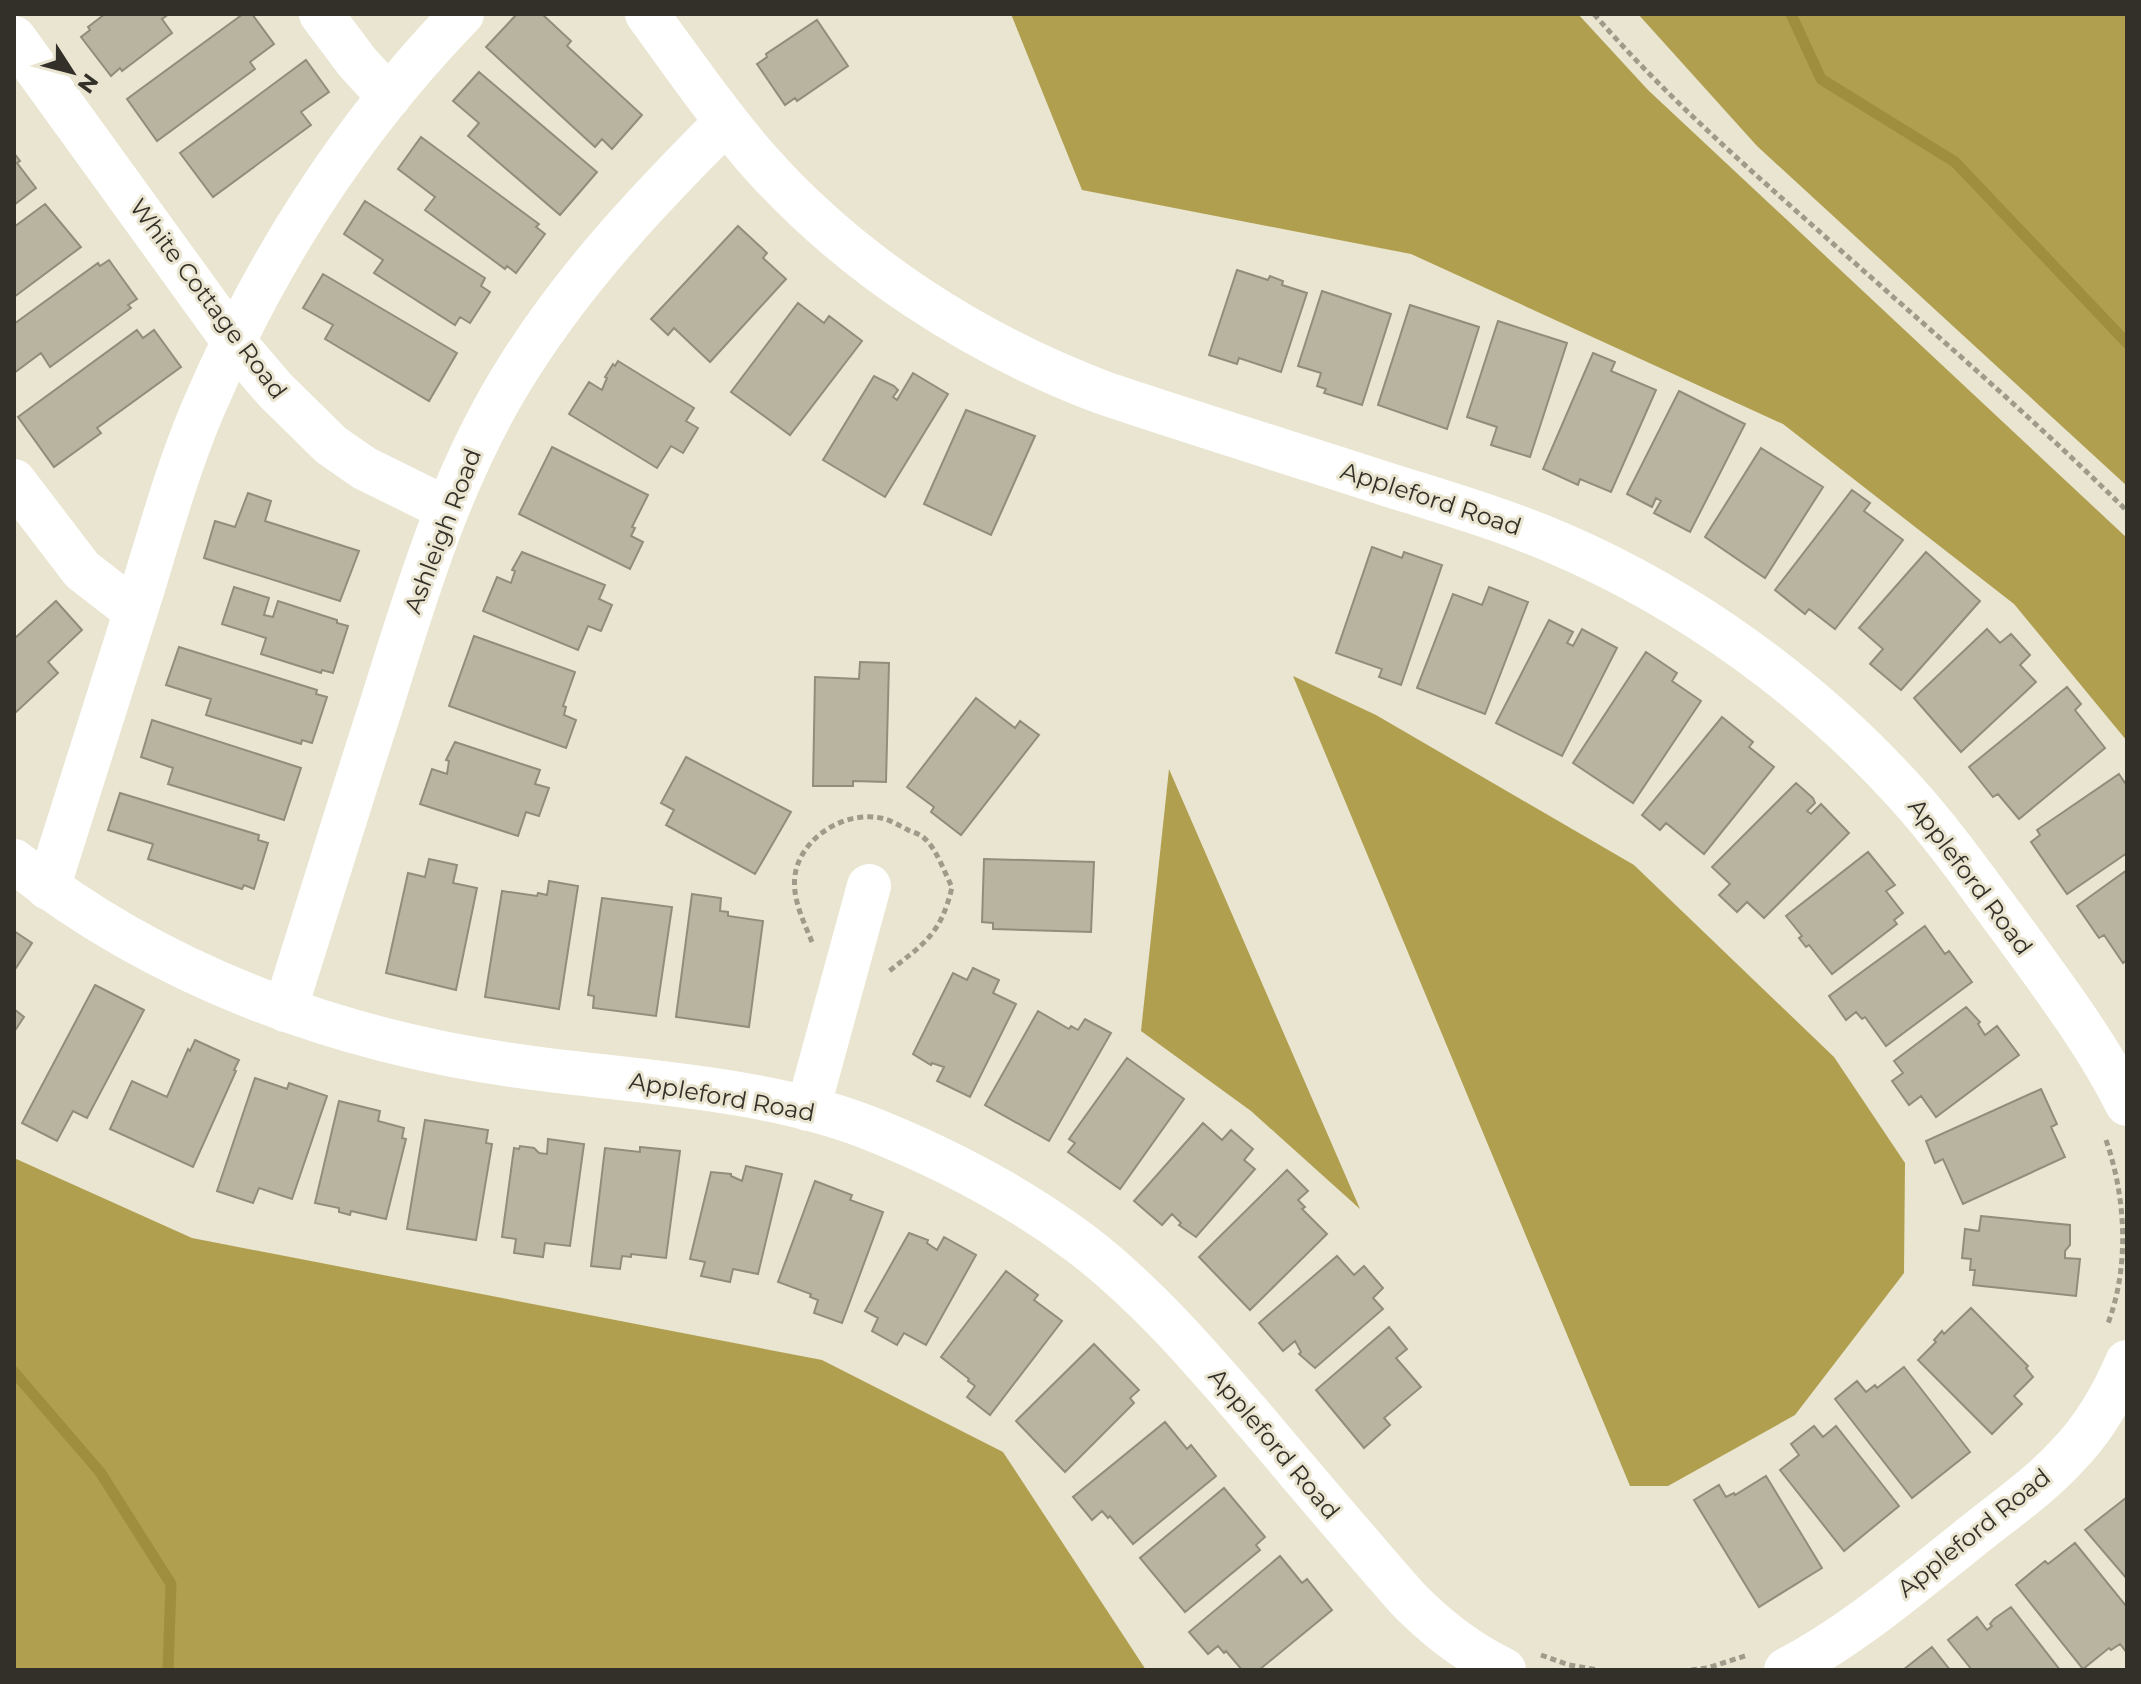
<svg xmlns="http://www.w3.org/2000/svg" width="2141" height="1684" font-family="Montserrat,sans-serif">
  <rect width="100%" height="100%" fill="#e9e5d0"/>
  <path fill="#b19f50" d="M1011,14H1578L1648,90L2127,538V741L2014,604L1783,424L1411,254L1082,190Z
    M1638,14H2127V486L1757,146Z
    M1293,676L1376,715L1634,865L1834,1057L1905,1163L1904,1273L1795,1415L1668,1486H1630Z
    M1169,769L1360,1209L1251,1111L1141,1031Z
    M14,1158L192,1238L822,1360L1003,1452L1146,1670H14Z"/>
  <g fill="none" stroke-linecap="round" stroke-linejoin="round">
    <path stroke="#9f8e3e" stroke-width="11" d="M1791,14L1821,79L1955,162L2127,343
      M14,1372L100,1472L171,1584L168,1670"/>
  </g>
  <path fill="#b9b4a0" stroke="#928d7a" stroke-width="2" d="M105,14H169L162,19L172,33L122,71L120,68L111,76L81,37L90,30L88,27Z
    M243,14H252L274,44L250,62L255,69L157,141L127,99Z
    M517,14H542L571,41L567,46L642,115L612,149L602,139L595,147L486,47Z
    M817,20L848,66L797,101L795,98L785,105L757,64L767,57L766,54Z
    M306,60L329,92L301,112L311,125L213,197L180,153Z
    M479,72L597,172L560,215L468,136L479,123L453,101Z
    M421,137L539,224L536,227L545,234L516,273L507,266L505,269L425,210L435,197L398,169Z
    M14,153L20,161L17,163L36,188L14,205Z
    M365,201L485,278L481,286L490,292L470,323L460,317L455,325L374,273L383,260L344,234Z
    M45,204L81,247L14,297V227Z
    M738,226L767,253L763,258L786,279L710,362L674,328L668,335L651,319Z
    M109,260L137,299L128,305L131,308L50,367L41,353L14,373V324L98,263L100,266Z
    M1237,270L1268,280L1270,276L1283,281L1282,285L1307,293L1281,372L1239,358L1237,364L1209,355Z
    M323,274L457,353L429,401L325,339L333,325L303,308Z
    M1322,291L1391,314L1362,405L1324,393L1326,389L1317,386L1321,373L1298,366Z
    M798,303L824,323L829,316L862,341L790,435L731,392Z
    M1410,305L1479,327L1447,429L1378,405Z
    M1498,321L1567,343L1530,457L1491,445L1497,427L1467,417Z
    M137,330L143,338L154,330L181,367L97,428L101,433L54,467L18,417Z
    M1593,353L1615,362L1611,371L1656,390L1611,492L1580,479L1578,485L1543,469Z
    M618,361L694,408L686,421L698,428L683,453L671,446L657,468L569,414L589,382L602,390L607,378L605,377L613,364L615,366Z
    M913,373L948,394L885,497L823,460L874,376L894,386L898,390L893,397L897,400Z
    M1679,391L1745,424L1690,532L1654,513L1661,501L1656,498L1652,507L1627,494Z
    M966,410L1035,436L991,535L924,504Z
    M552,447L648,495L632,527L635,528L631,536L643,542L630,569L519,514Z
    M1761,448L1823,487L1765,578L1705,537Z
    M1852,490L1870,503L1864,511L1903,540L1835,629L1809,609L1805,614L1775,590Z
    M248,493L271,501L265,521L359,551L340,601L204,558L215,521L235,527Z
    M1372,547L1402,558L1404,552L1442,565L1401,685L1379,677L1382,669L1336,653Z
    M522,552L605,585L599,599L612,605L601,631L588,626L578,650L483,611L497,577L511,583L515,571L512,570Z
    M1926,552L1980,601L1901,690L1870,664L1883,649L1859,628Z
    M234,587L269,598L264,615L273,617L278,601L337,620V623L348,626L333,673L322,670L321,673L261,654L266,638L222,624Z
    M1489,587L1528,602L1485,714L1417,688L1453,594L1482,605Z
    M56,601L82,630L48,662L58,673L14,714V639Z
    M1549,620L1573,632L1567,643L1573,646L1582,629L1617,648L1562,756L1496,723Z
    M1987,629L2000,643L2011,634L2030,655L2020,665L2036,682L1961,752L1914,698Z
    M474,636L575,672L563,706L566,707L564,715L576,720L566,748L449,706Z
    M179,647L317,690L316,694L327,697L312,743L302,740L301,744L206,715L211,699L166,685Z
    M1646,652L1677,673L1672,681L1701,701L1633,803L1573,763Z
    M860,662L889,663L886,782L853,781V786H813L815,677L859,679Z
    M2067,687L2081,704L2075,710L2105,748L2019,819L1998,794L1993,797L1969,767Z
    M976,698L1015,728L1020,721L1039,735L961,835L931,812L934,807L907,787Z
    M1722,717L1753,742L1749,747L1774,767L1704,854L1666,823L1660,830L1642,815Z
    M152,720L301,768L284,820L168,784L173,768L141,757Z
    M455,742L540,770L535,784L549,788L539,816L526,812L518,836L420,804L432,769L447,774L449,761L446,760Z
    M686,757L791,812L755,874L666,825L674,810L661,803Z
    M2119,774L2127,786V853L2067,894L2031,842L2040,835L2037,830Z
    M1796,783L1813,798L1815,803L1807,811L1811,814L1821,804L1849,833L1764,918L1747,902L1737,912L1719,895L1730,884L1712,867Z
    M120,793L259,835L258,840L268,843L254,889L244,885L242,889L148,859L153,844L108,830Z
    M1868,852L1895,885L1886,891L1903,913L1894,920L1897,924L1832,974L1809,945L1806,947L1799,938L1802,936L1786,916Z
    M429,859L457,865L453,883L477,888L456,990L386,973L408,873L425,877Z
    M984,859L1094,862L1091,932L993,929V923L982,922Z
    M2127,870V960L2123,963L2104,935L2099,938L2077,906Z
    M549,881L578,886L559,1009L485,997L502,891L537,896L538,893L547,895Z
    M692,894L721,898L720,911L728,912V916L763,921L749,1027L676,1017Z
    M602,898L672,907L656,1016L593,1008L594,996L588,995Z
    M1925,926L1945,954L1949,951L1972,982L1886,1046L1865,1017L1862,1019L1856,1012L1846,1020L1829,996Z
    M14,931L32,943L14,971Z
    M973,968L999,980L993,993L1016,1004L970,1097L937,1081L944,1067L932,1063L931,1065L913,1054L953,973L967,980Z
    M95,985L144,1010L87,1118L73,1111L57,1141L22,1123Z
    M1966,1007L1980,1022L1978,1024L1985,1035L1997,1026L2019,1055L1936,1117L1921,1096L1909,1105L1892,1081L1903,1073L1894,1061Z
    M14,1009L24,1017L14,1032Z
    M1038,1011L1069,1029L1071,1026L1078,1030L1085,1019L1111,1033L1049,1141L985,1105Z
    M195,1040L239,1060L234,1070L236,1071L193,1167L110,1129L132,1081L167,1097L188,1049L190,1051Z
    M1127,1058L1184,1099L1120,1189L1068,1152L1075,1143L1069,1139Z
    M255,1078L287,1089L289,1083L327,1096L292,1199L259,1188L253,1203L217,1191Z
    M2041,1089L2057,1124L2051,1127L2065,1157L1963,1204L1943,1159L1935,1163L1926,1141Z
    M339,1101L380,1111L378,1121L404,1128L402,1138L406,1139L386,1219L351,1211L350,1215L339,1212V1208L315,1203Z
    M425,1120L488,1130L486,1143L492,1144L476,1240L407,1229Z
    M1203,1123L1222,1140L1231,1130L1253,1149L1244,1160L1255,1169L1196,1237L1179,1225L1181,1223L1172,1214L1162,1225L1134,1201Z
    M548,1139L584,1144L570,1246L545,1243L543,1257L514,1253L516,1239L502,1237L514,1148L519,1149L520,1146L534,1148L539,1153L547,1154Z
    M640,1147L680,1151L666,1258L631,1254V1257L622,1256L620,1269L591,1266L605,1148L640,1152Z
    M746,1166L782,1174L758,1274L733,1269L730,1282L701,1276L705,1262L690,1259L711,1172L731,1174V1176L742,1181Z
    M1287,1170L1308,1191L1298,1200L1305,1207L1302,1209L1327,1234L1250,1310L1199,1257Z
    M815,1181L852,1195L850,1200L883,1212L842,1323L814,1313L818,1300L810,1297L811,1294L778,1282Z
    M1981,1216L2070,1225V1245L2065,1251V1258L2080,1259L2076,1296L1973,1285L1975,1270H1970L1971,1259L1962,1258L1965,1229L1979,1231Z
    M909,1233L928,1240L927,1243L937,1250L944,1237L976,1255L926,1345L904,1333L897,1345L872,1331L878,1318L865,1311Z
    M1337,1256L1354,1275L1364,1266L1383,1288L1373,1298L1383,1309L1315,1368L1299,1354L1301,1352L1295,1341L1283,1351L1259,1323Z
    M1006,1271L1038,1295L1034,1300L1062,1321L990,1415L967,1397L975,1386L968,1381L969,1379L941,1357Z
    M1971,1308L2028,1366L2026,1368L2033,1377L2014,1396L2022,1404L1992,1434L1918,1360L1936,1342L1934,1340L1942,1331L1944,1334Z
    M1389,1327L1407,1349L1396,1358L1421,1387L1384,1418L1390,1425L1364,1448L1316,1390Z
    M1094,1344L1139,1390L1130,1398L1134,1403L1065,1472L1016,1421Z
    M1904,1367L1970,1452L1912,1498L1835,1399L1857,1381L1866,1392L1875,1385L1877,1388Z
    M1165,1422L1187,1449L1191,1445L1216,1476L1133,1544L1110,1516L1108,1518L1102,1511L1092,1520L1073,1497Z
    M1814,1426L1823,1437L1836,1426L1899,1506L1844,1551L1780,1470L1799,1455L1791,1444Z
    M1766,1476L1822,1568L1759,1607L1694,1500L1719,1485L1726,1497L1734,1493L1735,1495Z
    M1224,1488L1265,1537L1256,1545L1260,1550L1185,1612L1140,1558Z
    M2127,1497V1579L2085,1530Z
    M2075,1543L2127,1607V1653L2120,1644L2111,1650L2109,1648L2083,1669L2016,1585L2045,1561L2048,1564Z
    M1280,1556L1302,1583L1307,1579L1332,1610L1259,1670H1242L1226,1651L1224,1653L1218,1646L1208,1654L1189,1632Z
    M2011,1607L2060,1670H1972L1948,1640L1977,1617L1987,1630L1992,1626L1990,1624L1994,1619Z
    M1932,1647L1950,1670H1903Z"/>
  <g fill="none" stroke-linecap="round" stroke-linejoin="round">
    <path stroke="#9e9b8b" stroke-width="5" stroke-dasharray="6 4" stroke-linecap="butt" d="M1594,14C1666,97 1748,168 1830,241C1930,330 2032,417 2127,511
      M812,942C803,920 790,895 796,870C805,834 849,809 885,819C892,821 900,826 908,830C912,832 920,834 924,838C937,849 944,872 952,887C941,934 925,943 888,972
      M2106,1140C2126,1198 2130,1267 2107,1326
      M1541,1655L1569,1665L1598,1670
      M1691,1670L1707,1668L1748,1655"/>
    <path stroke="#fff" stroke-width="44" d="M321,14L357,62L389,97
      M647,14C683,63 718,114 758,160C851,265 974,344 1104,393C1199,425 1294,454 1389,485C1446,503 1505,520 1560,544C1690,600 1811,688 1906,793C1946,837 1981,888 2017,936C2056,990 2097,1044 2127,1104
      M14,38L234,342L275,390L331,445L364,468L447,509
      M14,481L82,570L135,611
      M14,861C163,979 346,1044 533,1068C639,1082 764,1088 864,1126C941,1156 1013,1193 1080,1243C1147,1294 1203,1360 1258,1424C1307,1482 1357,1541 1407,1598C1436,1628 1467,1652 1504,1670
      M48,888C79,788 111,688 143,588C161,529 178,468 202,411C264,265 351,128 462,14
      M285,1010C317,907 349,805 382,703C418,587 453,470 519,367C577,275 650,198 726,122
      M808,1109L869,886
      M1786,1670C1851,1636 1907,1588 1965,1542C1999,1514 2038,1488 2068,1455C2093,1429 2113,1395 2127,1362"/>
  </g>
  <g text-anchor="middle" stroke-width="6" stroke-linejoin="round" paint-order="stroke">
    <g font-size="24" fill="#323028" stroke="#e9e5d0">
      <text transform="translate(208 299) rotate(53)" y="8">White Cottage Road</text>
      <text transform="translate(1431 499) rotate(18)" y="8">Appleford Road</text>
      <text transform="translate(443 531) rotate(-69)" y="8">Ashleigh Road</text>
      <text transform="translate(1970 877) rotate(53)" y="8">Appleford Road</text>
      <text transform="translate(722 1097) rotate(10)" y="8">Appleford Road</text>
      <text transform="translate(1274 1444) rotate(50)" y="8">Appleford Road</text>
      <text transform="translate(1974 1533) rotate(-39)" y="8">Appleford Road</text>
    </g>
  </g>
  <rect width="2141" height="1684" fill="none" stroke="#323028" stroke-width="32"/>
  <g transform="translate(72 72) rotate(126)" stroke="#e9e5d0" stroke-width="6" paint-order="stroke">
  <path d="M0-6L14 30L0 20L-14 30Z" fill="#323028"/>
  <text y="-12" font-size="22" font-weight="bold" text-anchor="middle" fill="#323028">N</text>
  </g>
</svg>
